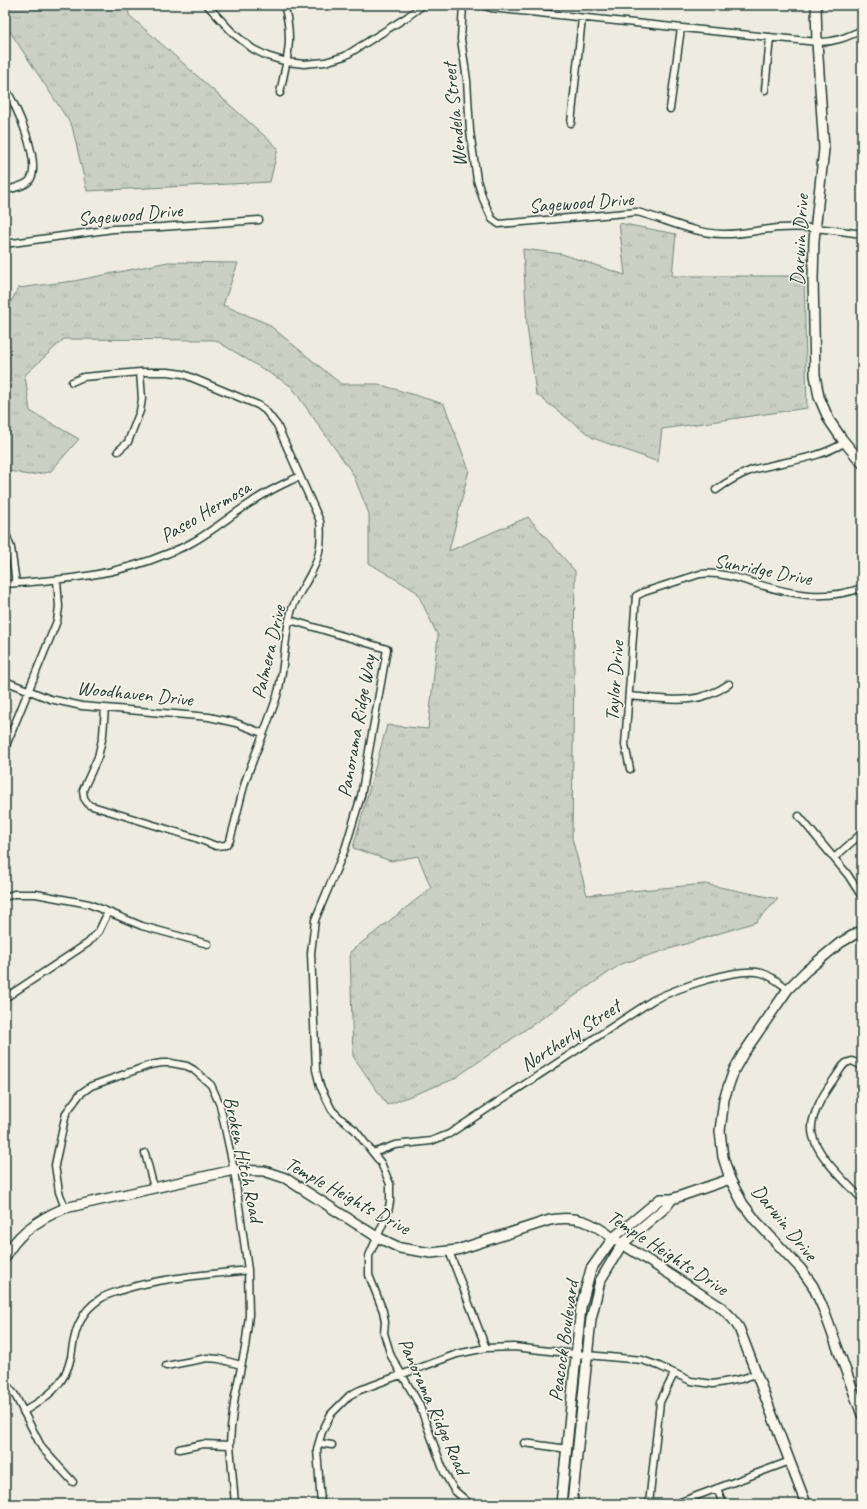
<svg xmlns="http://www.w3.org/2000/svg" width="867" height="1509" font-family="Caveat,sans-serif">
  <defs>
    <pattern id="grass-tufts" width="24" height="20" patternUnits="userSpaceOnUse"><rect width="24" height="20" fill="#cbcfc4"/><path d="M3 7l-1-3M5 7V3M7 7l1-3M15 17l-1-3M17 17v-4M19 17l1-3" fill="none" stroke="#aeb3a9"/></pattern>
  </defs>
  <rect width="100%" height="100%" fill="#eeece1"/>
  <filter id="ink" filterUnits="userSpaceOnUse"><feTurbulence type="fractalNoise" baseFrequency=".025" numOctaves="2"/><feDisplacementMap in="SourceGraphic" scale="8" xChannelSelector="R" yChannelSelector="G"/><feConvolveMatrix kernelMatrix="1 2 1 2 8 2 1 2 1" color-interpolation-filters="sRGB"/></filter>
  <g filter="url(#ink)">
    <path fill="url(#grass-tufts)" stroke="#75867c" d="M5,5H128L129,15L278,148L270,182L87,191L72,126L5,24Z
      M619,223L676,234L672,276H804L807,408L662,429L658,462L593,438L536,394L527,326L523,249L562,254L625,275Z
      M168,262L238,263L223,305L268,324L341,384H378L444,404L469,470L449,551L528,517L575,571L572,838L587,895L705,884L778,899L756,922L621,964L452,1080L387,1105L353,1056L350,952L431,888L418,856L391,861L353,848L387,725L428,729L438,636L417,592L369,563V514L353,474L291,386L215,340L64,339L25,375L30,411L79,439L50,472L28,475L5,470V314L18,288L74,281Z"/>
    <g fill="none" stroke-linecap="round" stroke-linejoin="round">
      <defs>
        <path id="street" d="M207,5L234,34L253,49L267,56L287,62L304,64L325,62L345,56L407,17L423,5
          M463,5L461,39L467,80L470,131L477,180L483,199L492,219L499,224L637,212C665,219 692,233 722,234C741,235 761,229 780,228C807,226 835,230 862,234
          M481,5L491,8L817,42C833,43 847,37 862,30
          M5,88C16,104 42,163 30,180C26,186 12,188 5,191
          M765,90L770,37
          M280,93C287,59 294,39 284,5
          M670,109L681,28
          M571,123L582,18
          M5,244L113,229L161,227L259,220
          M72,382L83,377L140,372H168L183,374L258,405L265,410L277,425L320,521C322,539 321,555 312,571C306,584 297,595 292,609C283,637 286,667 277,696C268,724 256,751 246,779C240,799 236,820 230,840L226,845L216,846L196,838L89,805L84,798L83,790L98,757L103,735L105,708
          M118,451L128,442L140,411L142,399L140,372
          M716,490C727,482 739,475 752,470C785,460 813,461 844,443
          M5,531L11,548L16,583
          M5,584C62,580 116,576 169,553C176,550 184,547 191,543C213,531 231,515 252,502C267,491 284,484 300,476
          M290,620L387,649L361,796L345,849L315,920L311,953L316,1070L320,1086L332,1110L340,1118L355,1130L373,1153L381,1163L390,1184V1202L388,1212L369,1256V1275L383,1311L385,1322L384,1333L391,1356L419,1404L444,1472L454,1490L470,1504
          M5,681L50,699L82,706L209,717L236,723L262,733
          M629,696C666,699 696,707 729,684
          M5,748L57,621L59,607L57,580
          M630,769L625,745L636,596L644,592L700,574C720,572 738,578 757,584C795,595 824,601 862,588
          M799,816L848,875L862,897
          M834,858L862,833
          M5,897L14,894H36L89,904L142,926L208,944
          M5,998L88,943L99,931L108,912
          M862,1066L852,1061L846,1063L842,1067C835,1079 824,1091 819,1104C815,1112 811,1121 812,1130C813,1153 847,1183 862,1199
          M145,1153L154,1188
          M373,1153L395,1145L431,1141L449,1134L653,1000C676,989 737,966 762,973C772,976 780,983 788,989
          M65,1208L59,1192L55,1165L66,1113L80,1094L91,1086L150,1065L162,1063H171L187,1066L194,1070L211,1085L220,1105L234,1170L248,1270L249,1315L245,1348L235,1396L231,1428L230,1445L235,1504
          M449,1251L486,1348
          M166,1366L207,1358L219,1359L241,1365
          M5,1383L15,1395L42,1448L73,1482
          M23,1412C46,1398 65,1386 71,1357C73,1345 74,1332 80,1322C84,1312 91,1305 100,1299C107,1294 117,1292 125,1289C165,1277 207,1275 248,1270
          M319,1443L332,1445
          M524,1443L568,1449
          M179,1449L203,1444L230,1445
          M717,1488L723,1504
          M321,1504L317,1449L322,1432L331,1414L350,1395L360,1390L457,1354L486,1348L514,1347L576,1354L642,1360L659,1366L691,1381L713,1384L741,1379L756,1374
          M649,1504L660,1402L674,1374
          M672,1504H675L790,1461"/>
        <path id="secondary" d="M816,5L817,42L824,149L814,240L813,278L815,375L819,397L829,420L842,439L862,463
          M862,930L840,943L806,971L788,989L743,1054L734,1070L724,1099L720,1131L723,1157L730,1179L743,1204L756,1221L801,1269L813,1286L823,1308L862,1415
          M5,1258C16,1234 41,1218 65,1208L234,1170L264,1171L285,1178L377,1237L400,1248L431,1253L457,1250L550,1220C577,1215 592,1222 613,1238L721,1307L733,1319L739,1328L806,1504
          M561,1504L581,1307L591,1269L613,1238L660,1199H672L730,1179
          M572,1504L591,1319L600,1281L622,1244L666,1207L672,1199"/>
      </defs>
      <use href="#street" stroke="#1f3d34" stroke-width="9"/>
      <use href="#secondary" stroke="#1f3d34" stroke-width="12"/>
      <use href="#street" stroke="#fbf7ec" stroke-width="6"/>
      <use href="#secondary" stroke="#fbf7ec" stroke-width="9"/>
    </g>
  </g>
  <g text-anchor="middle" stroke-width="3" stroke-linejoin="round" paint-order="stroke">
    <g font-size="20" fill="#1f3d34" stroke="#fbf7ec">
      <text transform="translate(454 115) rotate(-96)" y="7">Wendela Street</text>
      <text transform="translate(581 202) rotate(-4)" y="7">Sagewood Drive</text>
      <text transform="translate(130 214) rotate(-5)" y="7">Sagewood Drive</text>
      <text transform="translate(799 240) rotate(-87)" y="7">Darwin Drive</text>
      <text transform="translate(205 511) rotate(-31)" y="7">Paseo Hermosa</text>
      <text transform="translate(763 569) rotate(11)" y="7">Sunridge Drive</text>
      <text transform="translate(268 652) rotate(-77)" y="7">Palmera Drive</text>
      <text transform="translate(614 681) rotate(-86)" y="7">Taylor Drive</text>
      <text transform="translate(135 693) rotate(6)" y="7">Woodhaven Drive</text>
      <text transform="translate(356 726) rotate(-80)" y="7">Panorama Ridge Way</text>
      <text transform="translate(570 1035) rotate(-33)" y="7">Northerly Street</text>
      <text transform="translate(244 1159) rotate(78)" y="7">Broken Hitch Road</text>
      <text transform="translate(348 1195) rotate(29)" y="7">Temple Heights Drive</text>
      <text transform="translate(785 1222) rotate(51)" y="7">Darwin Drive</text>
      <text transform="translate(668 1252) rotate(33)" y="7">Temple Heights Drive</text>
      <text transform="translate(563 1341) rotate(-82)" y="7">Peacock Boulevard</text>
      <text transform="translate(434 1406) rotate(66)" y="7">Panorama Ridge Road</text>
    </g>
  </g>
  <rect width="867" height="1509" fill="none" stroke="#fbf7ec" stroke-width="20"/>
  <rect x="10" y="10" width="847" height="1489" fill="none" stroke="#1f3d34" stroke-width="1.5" filter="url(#ink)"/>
</svg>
